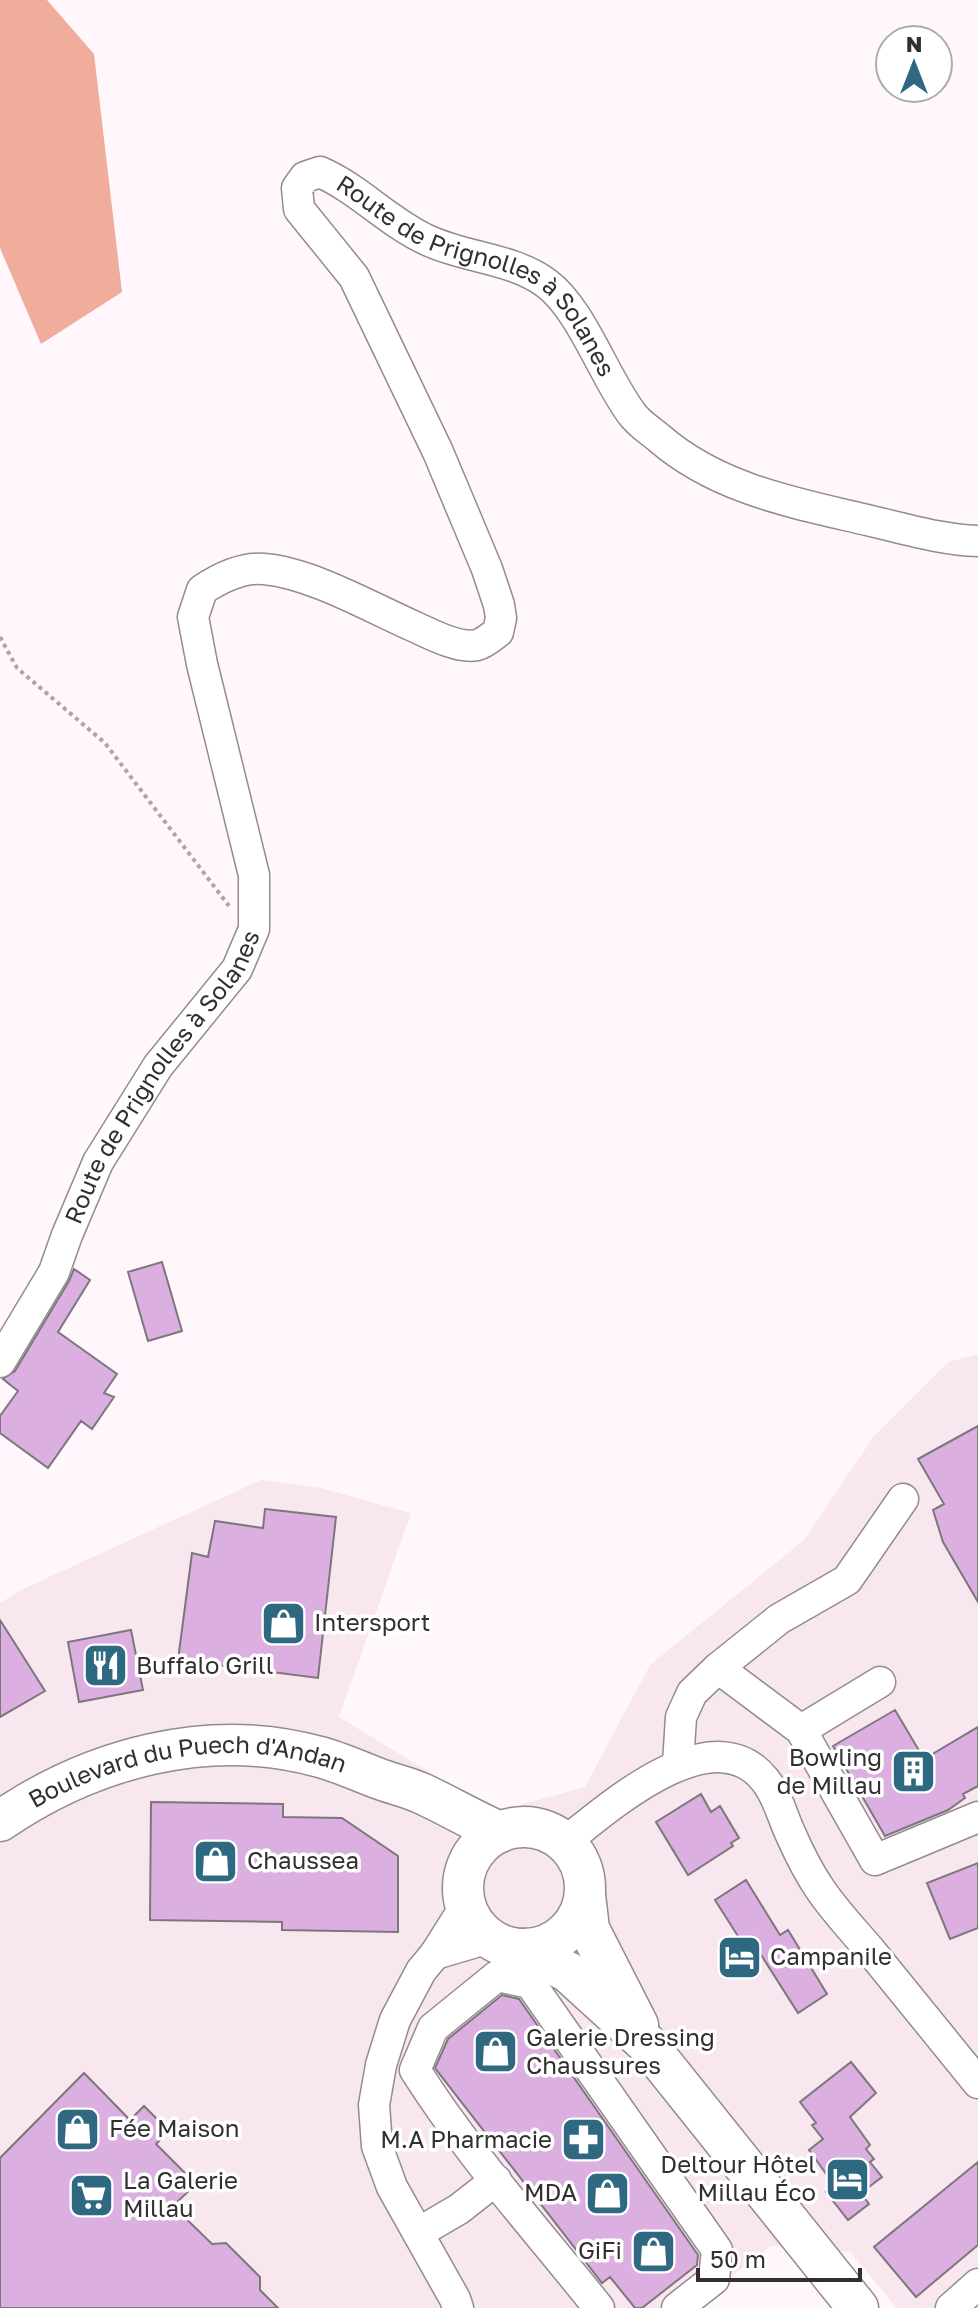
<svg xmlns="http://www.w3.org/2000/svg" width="978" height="2308" font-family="'Golos Text',sans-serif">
  <rect width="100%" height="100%" fill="#fff7fb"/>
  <path fill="#f9e7ef" d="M978,1354V2308H897L850,2252L771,2246L691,2308H0V1603L23,1589L261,1480L317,1487L411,1513L339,1717L495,1812L585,1787L650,1665L804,1540L874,1436L948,1362Z"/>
  <path fill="#f1ad9b" d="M0,0H47L94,54L122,292L41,344L0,248Z"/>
  <path fill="#dcafe1" stroke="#7c777d" stroke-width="2" d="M162,1262L182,1331L148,1341L128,1272Z
    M74,1269L90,1280L58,1332L117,1374L104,1393L114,1397L92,1429L81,1421L48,1468L0,1433V1416L18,1391L3,1379L15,1371L69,1281Z
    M978,1426V1602L943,1542L933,1510L944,1504L918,1459Z
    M265,1509L336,1517L318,1678L178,1660L192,1553L208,1557L215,1521L263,1528Z
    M0,1620L45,1691L0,1717Z
    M131,1630L143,1690L79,1702L68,1642Z
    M895,1710L924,1759L978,1727V1786L963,1794L965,1798L948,1810L885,1836L833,1746Z
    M701,1794L711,1812L720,1806L739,1838L731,1843L733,1846L688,1875L656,1822Z
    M151,1802L283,1804V1817L342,1818L398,1856V1932L282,1930V1922L150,1920Z
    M978,1863V1928L950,1939L927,1883Z
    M746,1880L780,1935L788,1930L827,1994L798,2013L758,1950L750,1955L715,1900Z
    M502,1995L519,1999L698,2255L697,2265L642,2308H635L610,2277L602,2283L435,2068L448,2039Z
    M851,2062L876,2093L850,2117L870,2145L866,2149L874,2159L870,2162L882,2177L861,2193L869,2204L848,2220L826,2192L834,2185L809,2150L823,2139L812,2125L816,2123L800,2102Z
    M84,2073L130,2120L144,2106L169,2131L156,2144L196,2184L173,2206L212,2244L226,2243L260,2277V2290L278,2308H0V2158Z
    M978,2162V2245L916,2297L874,2247Z"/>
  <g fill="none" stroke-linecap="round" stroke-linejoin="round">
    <defs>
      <g id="minor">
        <path id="s1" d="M0,1362L54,1272L67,1235L98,1162L158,1066L237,969L254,929V875L202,664L193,617L202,590C220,578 242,567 264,569C311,573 370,607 413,626C431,634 458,649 477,645C485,643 492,636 498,632L501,618L499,605L487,569L438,452L354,277L299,209L297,188L305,177L320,172C359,189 388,222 427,240C465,258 512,258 546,283C581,308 605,379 632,414C639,424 651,431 659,438C719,490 796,503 871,521C906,529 942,540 978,541"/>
        <path d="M718,1668L801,1730L875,1860L978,1817"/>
        <path d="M801,1730L880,1682"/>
        <path d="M678,1764L681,1717L692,1693L718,1668L779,1619L847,1580L903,1499"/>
        <path d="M565,1842C608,1808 713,1714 765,1780C778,1796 782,1816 791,1835C799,1853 809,1873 820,1889C834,1910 853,1930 870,1950C906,1995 942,2039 978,2083"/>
        <path d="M435,1954L489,1938"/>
        <path d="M418,2233L459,2209L496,2180"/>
        <path d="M458,2308L455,2299L392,2187L377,2146L374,2105L381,2065L395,2020L421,1971L435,1954L466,1905"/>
        <path d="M599,2308C537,2230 468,2154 415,2070L433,2028L497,1976L530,1983L717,2250L714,2279L677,2308"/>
        <path d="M951,2308L978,2284"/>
      </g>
      <g id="major">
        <path id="s2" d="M0,1821C92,1758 209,1726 320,1757C339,1762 358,1771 377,1778C392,1784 409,1787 423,1794C449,1806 474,1821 500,1832"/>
        <circle cx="524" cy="1888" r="61"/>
        <path d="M585,1895L589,1929L638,2025"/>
        <path d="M523,1949L568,1972L646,2043L858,2308"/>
      </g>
    </defs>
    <use href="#minor" stroke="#948b90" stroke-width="33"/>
    <use href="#major" stroke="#948b90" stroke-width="43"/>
    <path stroke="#aca6a9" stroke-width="4" stroke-dasharray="4 4" stroke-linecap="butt" d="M0,637L17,668L105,743L229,906"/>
    <use href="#minor" stroke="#fff" stroke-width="30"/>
    <use href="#major" stroke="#fff" stroke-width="40"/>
  </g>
  <defs>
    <symbol id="shop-square" viewBox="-11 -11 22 22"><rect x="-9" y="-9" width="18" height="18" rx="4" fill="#2e6981" stroke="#fff"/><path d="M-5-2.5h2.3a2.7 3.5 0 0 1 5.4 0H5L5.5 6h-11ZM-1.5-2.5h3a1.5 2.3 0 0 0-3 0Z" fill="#fff"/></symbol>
    <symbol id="restaurant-square" viewBox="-11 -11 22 22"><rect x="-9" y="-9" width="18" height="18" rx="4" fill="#2e6981" stroke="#fff"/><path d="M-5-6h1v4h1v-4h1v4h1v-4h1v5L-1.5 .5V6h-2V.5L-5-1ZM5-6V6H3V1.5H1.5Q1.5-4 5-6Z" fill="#fff"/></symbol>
    <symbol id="building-square" viewBox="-11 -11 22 22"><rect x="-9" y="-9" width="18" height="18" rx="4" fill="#2e6981" stroke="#fff"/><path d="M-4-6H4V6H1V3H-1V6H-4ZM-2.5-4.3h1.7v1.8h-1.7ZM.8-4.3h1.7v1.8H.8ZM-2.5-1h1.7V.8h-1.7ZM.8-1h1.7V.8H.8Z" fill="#fff"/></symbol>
    <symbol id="hotel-square" viewBox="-11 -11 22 22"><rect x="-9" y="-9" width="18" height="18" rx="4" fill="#2e6981" stroke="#fff"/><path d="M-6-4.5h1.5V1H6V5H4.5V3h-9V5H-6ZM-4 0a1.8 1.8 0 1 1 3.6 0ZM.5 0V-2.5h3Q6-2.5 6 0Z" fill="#fff"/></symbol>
    <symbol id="pharmacy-square" viewBox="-11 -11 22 22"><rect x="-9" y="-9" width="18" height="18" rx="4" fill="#2e6981" stroke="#fff"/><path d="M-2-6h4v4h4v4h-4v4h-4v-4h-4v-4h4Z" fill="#fff"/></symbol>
    <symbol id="supermarket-square" viewBox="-11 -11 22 22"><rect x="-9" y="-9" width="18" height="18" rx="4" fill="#2e6981" stroke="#fff"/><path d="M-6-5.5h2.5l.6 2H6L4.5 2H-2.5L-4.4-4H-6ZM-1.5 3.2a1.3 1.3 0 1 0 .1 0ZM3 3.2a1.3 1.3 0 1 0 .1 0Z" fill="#fff"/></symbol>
  </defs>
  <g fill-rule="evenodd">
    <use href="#shop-square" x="258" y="1598" width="51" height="51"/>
    <use href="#restaurant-square" x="80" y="1640" width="51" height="51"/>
    <use href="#building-square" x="888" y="1746" width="51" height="51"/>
    <use href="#shop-square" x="190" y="1836" width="51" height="51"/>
    <use href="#hotel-square" x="714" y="1932" width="51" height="51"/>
    <use href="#shop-square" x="470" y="2026" width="51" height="51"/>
    <use href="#shop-square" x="52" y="2104" width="51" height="51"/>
    <use href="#pharmacy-square" x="558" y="2114" width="51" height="51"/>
    <use href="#hotel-square" x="822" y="2154" width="51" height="51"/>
    <use href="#shop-square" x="582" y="2168" width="51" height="51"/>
    <use href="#supermarket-square" x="66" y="2170" width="51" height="51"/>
    <use href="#shop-square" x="628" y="2226" width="51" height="51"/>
  </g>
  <g text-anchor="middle" stroke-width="7" stroke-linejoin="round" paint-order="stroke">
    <g font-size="24" fill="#322f30" stroke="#fff">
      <text dy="8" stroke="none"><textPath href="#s1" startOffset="1890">Route de Prignolles à Solanes</textPath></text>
      <text dy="8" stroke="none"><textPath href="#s1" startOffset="330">Route de Prignolles à Solanes</textPath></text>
      <text dy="8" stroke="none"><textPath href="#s2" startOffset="200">Boulevard du Puech d'Andan</textPath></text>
    </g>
    <g font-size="24" fill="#322f30" stroke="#fff" text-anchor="start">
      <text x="314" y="1631">Intersport</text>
      <text x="136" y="1674">Buffalo Grill</text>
      <text x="882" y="1766" text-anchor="end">Bowling<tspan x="882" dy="28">de Millau</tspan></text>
      <text x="247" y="1869">Chaussea</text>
      <text x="770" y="1965">Campanile</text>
      <text x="526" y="2046">Galerie Dressing<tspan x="526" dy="28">Chaussures</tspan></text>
      <text x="109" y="2137">Fée Maison</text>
      <text x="552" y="2148" text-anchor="end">M.A Pharmacie</text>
      <text x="816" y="2173" text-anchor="end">Deltour Hôtel<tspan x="816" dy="28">Millau Éco</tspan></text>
      <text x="123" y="2189">La Galerie<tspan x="123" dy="28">Millau</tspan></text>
      <text x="577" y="2201" text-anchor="end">MDA</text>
      <text x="622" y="2259" text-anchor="end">GiFi</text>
    </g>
  </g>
  <g transform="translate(914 64)"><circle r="38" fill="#ffffff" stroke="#adacac" stroke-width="2"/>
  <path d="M0-6L14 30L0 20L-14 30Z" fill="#2e6981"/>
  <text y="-12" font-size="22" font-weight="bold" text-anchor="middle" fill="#322f30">N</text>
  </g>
  <path d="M698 2268v12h162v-12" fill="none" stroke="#322f30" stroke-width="4"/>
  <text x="710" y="2268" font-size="24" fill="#322f30" stroke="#ffffff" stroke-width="6" paint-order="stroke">50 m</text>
</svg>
